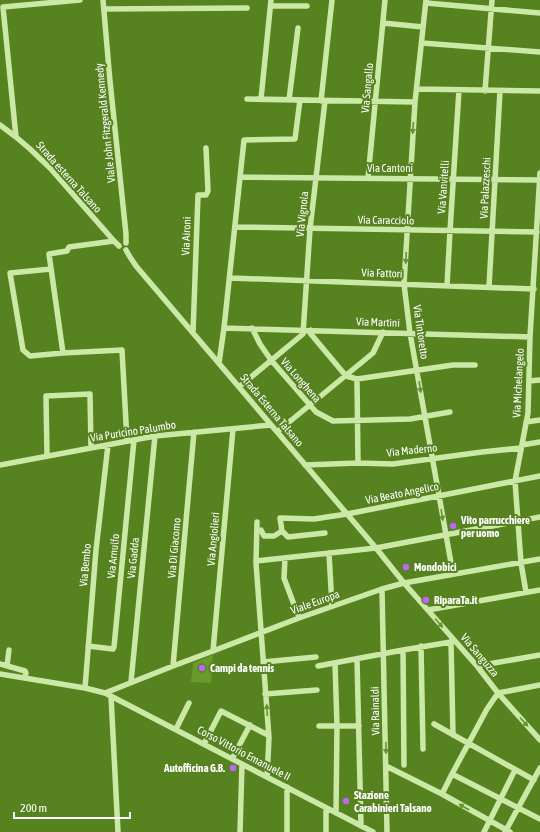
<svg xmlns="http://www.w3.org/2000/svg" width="540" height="832" font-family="'Asap Condensed',sans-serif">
  <rect width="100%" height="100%" fill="#568220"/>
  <path fill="#699a2a" d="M213,655L211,683L191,682L193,663Z"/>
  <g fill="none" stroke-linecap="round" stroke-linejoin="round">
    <path stroke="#cce8a7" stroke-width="5.5" d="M103,0L110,81L126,234V243
      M426,0L415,102L404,284L410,333L453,574
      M426,3L540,13
      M271,6H307
      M104,9L247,8
      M383,23L423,27
      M422,43L540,52
      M417,89L540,91
      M485,91L492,0
      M247,99L415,102
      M261,99L271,0
      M289,100L298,28
      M321,101L332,0
      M0,125L16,137L30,149L50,168L114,241L119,246
      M16,137L3,7L80,0
      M241,177L540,180
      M368,178L385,0
      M235,227L537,232
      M126,250L130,257L136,266L376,548L404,583L477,666L498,693L540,740
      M51,269L10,273L23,350L30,356L63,353L122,350L127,441
      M230,278L534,289
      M447,286L450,231L459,90
      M489,287L500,91
      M224,328L530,337
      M252,328L260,344L271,360L310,405L316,412L333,421L410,419L450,412
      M311,330L310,333L346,376L357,379L453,365H475
      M193,333L198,195H206L208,191L206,148
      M63,353L49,254L67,251L69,247L114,241
      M219,363L224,328L244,140L295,139L300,100
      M357,379L358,463
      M529,381L540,380
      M239,387L303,334L310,229L325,101
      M526,422L540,420
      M277,432L373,353L383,332
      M522,445L540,442
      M47,456L46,396L90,394L91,448
      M0,465L155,436L271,425
      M305,465L358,463L393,464L482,452L521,448
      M257,522L256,563L269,738L267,777
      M261,530L264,536H274L282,531
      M325,533L288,537L282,531L280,518L314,519L347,514L540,476
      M329,553L332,606
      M285,558L284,578L299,618
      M256,561L376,548L540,517
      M382,589L387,832
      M526,592L521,563L515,481L528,413L530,337L540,173
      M428,610L540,590
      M452,639L451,642L453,735
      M88,646L113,649L114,647L134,440
      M421,646L423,749
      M403,650L404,765
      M213,651L233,429
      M357,659L361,826
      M263,662L316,657
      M335,663L337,726L336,813
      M0,664L25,671L26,673L25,678
      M7,666L9,650
      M173,666L194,432
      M318,666L403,650L451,642
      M477,666L540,655
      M0,674L85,688L105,693L373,832
      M131,682L155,436
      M85,688L96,550L108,445
      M105,693L173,666L213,651L299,618L382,589L404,583L540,559
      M265,694L317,690
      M111,696L118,832
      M434,724L534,780
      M319,726H359
      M176,729L189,703
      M204,744L221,711L268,735
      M232,759L250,725
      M386,766L442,794L510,832
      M452,774L487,709L498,693L540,685
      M442,794L452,774L540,819
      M326,808V832
      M240,832L242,764
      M287,832V787
      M484,832L515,770
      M505,832L540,768"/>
  </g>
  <defs><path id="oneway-solid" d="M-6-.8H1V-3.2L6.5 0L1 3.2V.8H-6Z"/></defs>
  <g fill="#689134">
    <use href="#oneway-solid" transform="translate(413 128) rotate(94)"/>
    <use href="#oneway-solid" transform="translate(406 258) rotate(93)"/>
    <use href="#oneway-solid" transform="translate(420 387) rotate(81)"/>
    <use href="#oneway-solid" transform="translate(442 515) rotate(81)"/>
    <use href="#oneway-solid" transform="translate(439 623) rotate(50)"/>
    <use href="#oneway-solid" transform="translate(267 710) rotate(-94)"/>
    <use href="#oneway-solid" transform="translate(524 722) rotate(48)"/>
    <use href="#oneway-solid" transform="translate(386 748) rotate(89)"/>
    <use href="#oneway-solid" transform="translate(464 807) rotate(-150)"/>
  </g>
  <g fill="#bd67f6" stroke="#568220" stroke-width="1.5">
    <circle cx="453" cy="526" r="4"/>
    <circle cx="406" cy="567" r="4"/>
    <circle cx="426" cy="600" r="4"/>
    <circle cx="202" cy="668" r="4"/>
    <circle cx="233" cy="768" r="4"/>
    <circle cx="346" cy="801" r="4"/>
  </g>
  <g text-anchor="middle" stroke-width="4" stroke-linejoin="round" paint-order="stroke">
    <g font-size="11" fill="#fff" stroke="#568220">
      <text transform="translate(367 88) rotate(-85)" y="4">Via Sangallo</text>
      <text transform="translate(105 123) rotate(-96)" y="4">Viale John Fitzgerald Kennedy</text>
      <text x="390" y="172">Via Cantoni</text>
      <text transform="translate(69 177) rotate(48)" y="4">Strada esterna Talsano</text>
      <text transform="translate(443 187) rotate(-86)" y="4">Via Vanvitelli</text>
      <text transform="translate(485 188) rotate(-87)" y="4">Via Palazzeschi</text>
      <text transform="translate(302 214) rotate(-84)" y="4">Via Vignola</text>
      <text transform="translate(386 220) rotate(1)" y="4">Via Caracciolo</text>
      <text transform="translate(186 236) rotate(-88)" y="4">Via Aironi</text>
      <text transform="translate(382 273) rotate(2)" y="4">Via Fattori</text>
      <text transform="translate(378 322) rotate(2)" y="4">Via Martini</text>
      <text transform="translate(421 332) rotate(82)" y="4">Via Tintoretto</text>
      <text transform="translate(301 380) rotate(49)" y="4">Via Longhena</text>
      <text transform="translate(518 383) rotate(-87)" y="4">Via Michelangelo</text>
      <text transform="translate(272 410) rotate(50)" y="4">Strada Esterna Talsano</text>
      <text transform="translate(133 431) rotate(-9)" y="4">Via Puricino Palumbo</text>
      <text transform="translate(412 450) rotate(-6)" y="4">Via Maderno</text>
      <text transform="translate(402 493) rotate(-11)" y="4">Via Beato Angelico</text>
      <text transform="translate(213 539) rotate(-85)" y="4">Via Angiolieri</text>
      <text transform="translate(174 548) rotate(-85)" y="4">Via Di Giacomo</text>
      <text transform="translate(113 556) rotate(-84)" y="4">Via Arnulfo</text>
      <text transform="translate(133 558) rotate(-84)" y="4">Via Gadda</text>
      <text transform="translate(85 565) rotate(-85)" y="4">Via Bembo</text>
      <text transform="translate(315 602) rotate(-20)" y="4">Viale Europa</text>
      <text transform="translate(480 655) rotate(50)" y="4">Via Sanguzza</text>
      <text transform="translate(375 711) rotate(-91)" y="4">Via Rainaldi</text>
      <text transform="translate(244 753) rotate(28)" y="4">Corso Vittorio Emanuele II</text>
    </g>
    <g font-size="11" font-weight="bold" fill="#fff" stroke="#568220" text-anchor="start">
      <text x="461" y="524">Vito parrucchiere<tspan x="461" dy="13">per uomo</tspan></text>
      <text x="414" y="571">Mondobici</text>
      <text x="434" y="604">RiparaTa.it</text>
      <text x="210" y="672">Campi da tennis</text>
      <text x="225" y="772" text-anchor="end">Autofficina G.B.</text>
      <text x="354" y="799">Stazione<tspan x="354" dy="13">Carabinieri Talsano</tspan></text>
    </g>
  </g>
  <path d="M14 812v6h116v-6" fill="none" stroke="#ffffff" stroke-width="2"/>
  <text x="20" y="812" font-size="12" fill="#ffffff" stroke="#568220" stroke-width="3" paint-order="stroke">200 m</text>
</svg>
